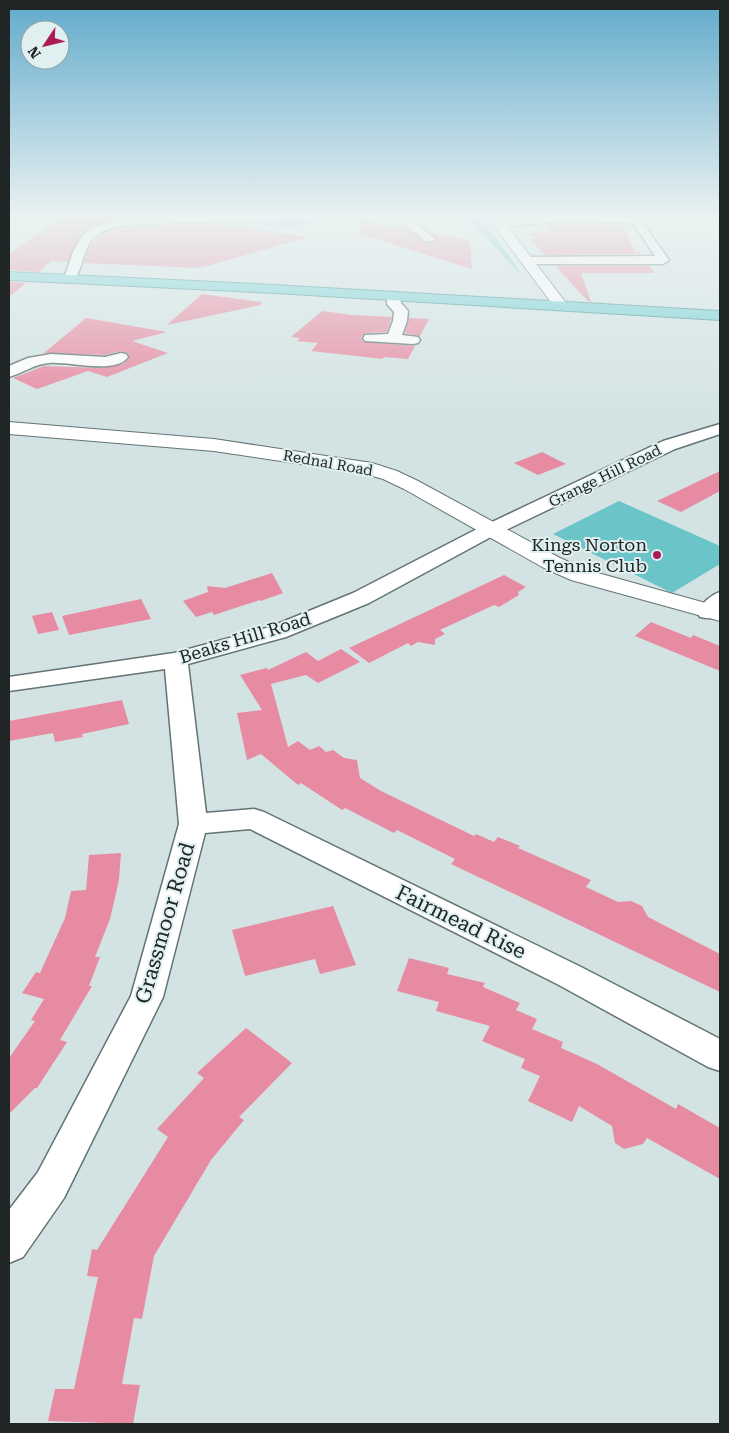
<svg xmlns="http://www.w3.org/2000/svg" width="729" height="1433" font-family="'Roboto Serif',serif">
  <rect width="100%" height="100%" fill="#d3e3e3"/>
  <path fill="#6ac4c8" d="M465,215H484L482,220L510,257L521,275Z
    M316,220C298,230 273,228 254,221Z
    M619,501L720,546V564L672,593L553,534Z"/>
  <path fill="#e78ba2" d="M65,215H157L122,218L102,223L87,229L78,240L68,262L51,261L39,272L9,270V254Z
    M363,221L406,229L424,242L429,244L437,240L431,233L470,240L472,269L360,234Z
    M185,224L226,225L310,237L203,267H197V268L84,263L91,245L103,233L133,227Z
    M546,225H621L636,252H640L642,254L545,255L530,239H535L529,233L549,232Z
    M555,266H650L654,273H581L591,302L588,301Z
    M9,282L26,283L9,297Z
    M202,294L261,302V305L167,325Z
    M322,311L352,315L392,317L387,332L365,333L361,337L363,342L415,346L408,359L384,357L383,359L311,351L318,343L297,341L300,338L291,337Z
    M86,318L167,332L132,341L168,353L107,377L88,371L37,389L13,378L44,366L103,368L123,364L129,358L128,353L121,351L105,355L44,353Z
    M409,318L429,319L420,336L405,333Z
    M542,452L566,464L538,475L514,463Z
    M720,471V491L681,512L657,501Z
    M272,573L283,593L261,601L260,600L214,615L212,612L196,617L183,601L208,592L207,586L225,588Z
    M504,575L526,587L518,592L519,595L499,607L494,605L440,630L445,634L435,639V645L418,642L411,646L408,643L369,663L349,648Z
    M141,599L151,619L69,635L62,616Z
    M52,612L59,630L38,634L32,616Z
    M651,622L691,638L693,635L720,646V671L635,636Z
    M341,649L360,662L318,683L306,675L271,684L288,747L298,741L310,750L319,746L326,752L333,750L344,758L357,760L360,778L381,791L474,836L476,834L494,842L498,837L520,846L518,848L591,880L586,887L618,902L631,901L642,906L648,917L720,954V992L451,864L455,859L397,830L394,833L345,808L342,810L301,783L298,785L261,754L247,760L237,713L262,710L240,675L267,668L268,670L306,652L318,661Z
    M122,700L129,724L82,734L83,737L55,742L53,733L9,741V721Z
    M121,853L119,880L110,919L95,957H100L89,986H92L60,1040L67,1042L37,1088H35L9,1114V1058L35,1021L31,1020L44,999L22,993L36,972L40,973L65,918L71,891L86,890L89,855Z
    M333,906L356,965L320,974L315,959L245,976L232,930Z
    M409,958L449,968L447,974L485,983L483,987L520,1003L516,1010L537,1019L532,1029L563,1042L561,1048L597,1064L676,1109L678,1104L720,1128V1179L647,1138L643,1144L624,1149L615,1143L612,1126L579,1106L572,1122L528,1101L540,1076L521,1068L525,1059L482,1041L490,1026L436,1011L439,1002L397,991Z
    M246,1028L292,1063L239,1117L244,1120L211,1160L154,1256L142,1319L134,1318L122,1384L140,1385L133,1424L48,1421L55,1389H74L98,1277L87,1276L92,1249L97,1250L168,1137L157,1129L204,1078L197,1073Z"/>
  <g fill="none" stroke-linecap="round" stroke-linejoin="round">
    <defs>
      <path id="minor" d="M266,215H406L435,239L429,242L425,241L397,219L162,223C141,225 101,222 89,244C83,256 81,270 74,281H66L64,278C70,263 74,241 88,231C116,211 228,216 266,215Z
        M561,215L639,218L669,260L663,264H527L523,263L521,260L523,257L655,256L633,223L564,221L499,227L493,224L499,221Z
        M394,292L399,293L401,303L408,311L407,321L402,335L418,337L420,340L418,343L413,344L365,341L363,338L365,335L388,334L393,321L394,312L387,304V296Z
        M121,353L126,354L128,357C116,375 69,361 49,363C34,364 23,373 9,377V366L28,358L51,354L105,357Z
        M720,424V434L675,449L489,538L369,603L286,637L188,664L206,813L254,809L264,812L581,967L720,1039V1071L708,1067L559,985L250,829L205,833L163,997L64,1198L23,1257L9,1263V1210L38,1172L131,996L179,824L165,669L9,691V677L174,653L270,627L353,593L475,530L663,441Z
        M720,592V612C714,619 709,619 700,617L697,612C703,603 710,595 720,592Z"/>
      <path id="tertiary" d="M489,215H501L505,223L566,303L568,306L566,309H556L495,227Z
        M9,422L214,439L372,463L397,471L418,481L560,558L587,570L720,607V621L571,580L544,568L404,489L383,479L362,473L214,451L9,434Z"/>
      <path id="trunk" d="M9,272L275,285L720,311V320L275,293L9,280Z"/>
    </defs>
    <use href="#minor" stroke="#647373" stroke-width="3"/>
    <use href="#tertiary" stroke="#647373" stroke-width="2"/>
    <use href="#trunk" stroke="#3e8d90" stroke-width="2"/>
    <use href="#minor" fill="#fff" fill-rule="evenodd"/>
    <use href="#tertiary" fill="#fff" fill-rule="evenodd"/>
    <use href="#trunk" fill="#72d0d4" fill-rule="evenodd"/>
  </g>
  <linearGradient id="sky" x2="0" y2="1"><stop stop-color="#61aacb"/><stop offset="0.52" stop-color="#ebf2f2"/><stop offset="1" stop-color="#ebf2f2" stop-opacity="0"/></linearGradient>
  <rect width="729" height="416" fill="url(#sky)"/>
  <circle fill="#ac1c54" stroke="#e0f0f1" stroke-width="2" cx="657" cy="555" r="5"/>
  <g text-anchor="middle" stroke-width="4" stroke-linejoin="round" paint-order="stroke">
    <g font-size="15" fill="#202626" stroke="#e0f0f1">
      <text transform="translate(328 463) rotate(10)" y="5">Rednal Road</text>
      <text transform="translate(605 476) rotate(-26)" y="5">Grange Hill Road</text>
    </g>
    <g font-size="18" fill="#202626" stroke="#e0f0f1" text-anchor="end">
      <text x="647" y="551">Kings Norton<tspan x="647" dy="21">Tennis Club</tspan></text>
    </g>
    <g font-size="18" fill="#202626" stroke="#e0f0f1">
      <text transform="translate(245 638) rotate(-17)" y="6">Beaks Hill Road</text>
    </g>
    <g font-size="21" fill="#202626" stroke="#e0f0f1">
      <text transform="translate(461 922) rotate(26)" y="7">Fairmead Rise</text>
      <text transform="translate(165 923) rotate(-74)" y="7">Grassmoor Road</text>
    </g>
  </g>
  <rect width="729" height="1433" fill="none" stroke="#202626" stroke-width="20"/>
  <g transform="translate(45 45) rotate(235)"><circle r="24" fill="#e0f0f1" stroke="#939fa0"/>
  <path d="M0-4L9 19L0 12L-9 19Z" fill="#ac1c54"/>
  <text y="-8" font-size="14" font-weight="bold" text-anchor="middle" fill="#202626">N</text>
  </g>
</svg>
